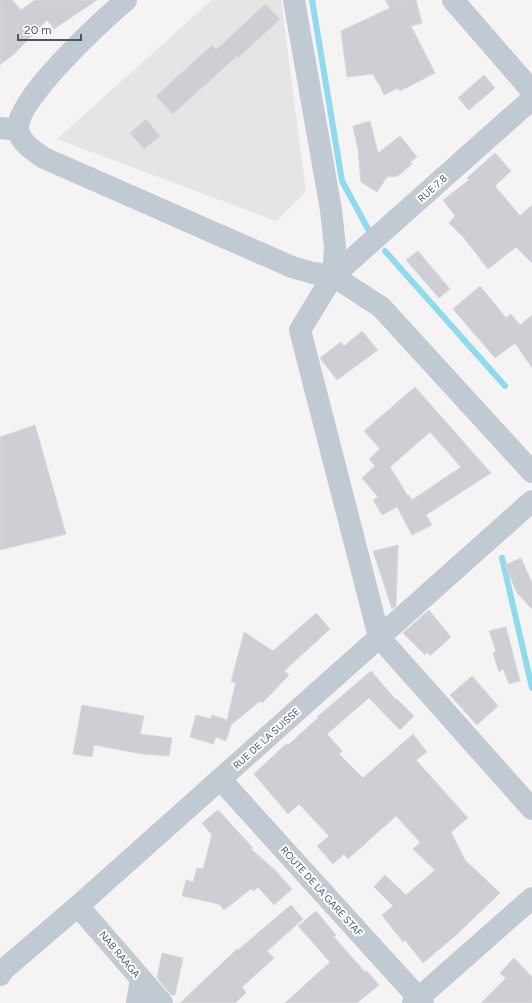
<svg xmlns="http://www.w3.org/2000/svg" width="532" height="1003" font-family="Figtree,sans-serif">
  <rect width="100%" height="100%" fill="#f5f3f3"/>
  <path fill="#e6e4e5" d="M212,0H281L306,192L276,221L57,139Z"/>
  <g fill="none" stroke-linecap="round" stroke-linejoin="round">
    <path stroke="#90daee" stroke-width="6" d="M312,0L342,181L368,229
      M385,251L505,386
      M502,558L532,688"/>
  </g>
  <path fill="#cdcfd5" stroke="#d7d9de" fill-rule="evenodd" d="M0,0H12L21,10L35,0H97L54,29L47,20L15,53L0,65Z
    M385,0H416L422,23L411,26L435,73L400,91L398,88L384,95L378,82H377L373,74L347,77L341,31L390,8Z
    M265,4L280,19L238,58L237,56L173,114L156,96L212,45L216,50Z
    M484,75L495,88L469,110L458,98Z
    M146,119L160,136L144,149L130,133Z
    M370,121L378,153L400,136L417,157L410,162L412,164L398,176L387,177L377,192L361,182L358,150L353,126Z
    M495,153L511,171L495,186L520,216L532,205V263L516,247L488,269L464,238L449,223L455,216L443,200L469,180L467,178Z
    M418,251L450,289L439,298L406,260Z
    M480,286L506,318L511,314L520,325L532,315V368L515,343L495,358L453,309Z
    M362,331L378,350L337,380L320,358L341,342L344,346Z
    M415,387L491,473L426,515L432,525L412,535L397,507L382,515L373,500L378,497L362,478L375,466L369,459L380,449L364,431ZM430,432L461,467L412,500L409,495L408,496L390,467Z
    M35,425L66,534L0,550V437Z
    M398,545L396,606L392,609L373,551Z
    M521,558L532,583V609L517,593L505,565Z
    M429,610L451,637L430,656L427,652L425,655L403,633Z
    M316,613L330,629L284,671L289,675L270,695L262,703L260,701L231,725L226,741L216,737L213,744L190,737L196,715L211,719L212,715L227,720L236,682H231L244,632L273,651Z
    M506,627L520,681L509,684L503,669L499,672L493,653L496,651L489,631Z
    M371,671L396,700L397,699L414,716L400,730L369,698L327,734L342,751L339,754L363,778L413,734L427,752L416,760L468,818L451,832L465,860L500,893L454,937L423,963L405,940L403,942L382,915L393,906L374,887L385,875L406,895L435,870L413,849L420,842L396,816L348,859L344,854L333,864L317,846L329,836L299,804L288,814L254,774L286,744L288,745L318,718L317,717Z
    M472,676L498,706L477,725L450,695Z
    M82,705L144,716L140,734L172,738L169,756L142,754L94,745L92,757L73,754Z
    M218,810L253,848L251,849L275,870L292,889L274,905L258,887L254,891L251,889L224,910L219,904L182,896L186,880L193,882L197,868L203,869L212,835L202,823Z
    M291,905L303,919L267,951L274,958L242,987L246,993L235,1003H180L237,949L238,950Z
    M316,911L336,935L334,937L365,972L367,971L379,985L357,1003H285L330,962L298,926Z
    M162,953L183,958L175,995H171L157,978Z
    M514,958L532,977V1003H481L506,978L500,973Z"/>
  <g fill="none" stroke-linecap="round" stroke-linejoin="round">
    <path stroke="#c1cad2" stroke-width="22" d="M453,0L532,91
      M532,99L333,276L300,330L379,637L532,809
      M0,128L18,130
      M220,779L423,1003
      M78,906L162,1003
      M0,975L2,971L78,906L532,501
      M137,1003L141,980
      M413,1003L532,898"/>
    <path stroke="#c1cad2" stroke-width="22" d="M126,0C102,21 16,99 18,129C19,142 35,152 44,158L292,267L313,273L333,276L381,307L532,472
      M294,0L331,210L335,247L333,276"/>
  </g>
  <g text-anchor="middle" stroke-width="4" stroke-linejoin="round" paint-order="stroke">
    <g font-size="10" fill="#4a5661" stroke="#fff">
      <text transform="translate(432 188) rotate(-42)" y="4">RUE 7.8</text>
      <text transform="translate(266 738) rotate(-42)" y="4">RUE DE LA SUISSE</text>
      <text transform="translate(322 891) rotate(48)" y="4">ROUTE DE LA GARE STAF</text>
      <text transform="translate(120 954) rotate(50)" y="4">NAB RAAGA</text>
    </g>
  </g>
  <path d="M18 34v6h63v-6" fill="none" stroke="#4a5661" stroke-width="2"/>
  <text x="24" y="34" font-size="12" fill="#4a5661" stroke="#ffffff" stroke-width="3" paint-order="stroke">20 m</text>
</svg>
